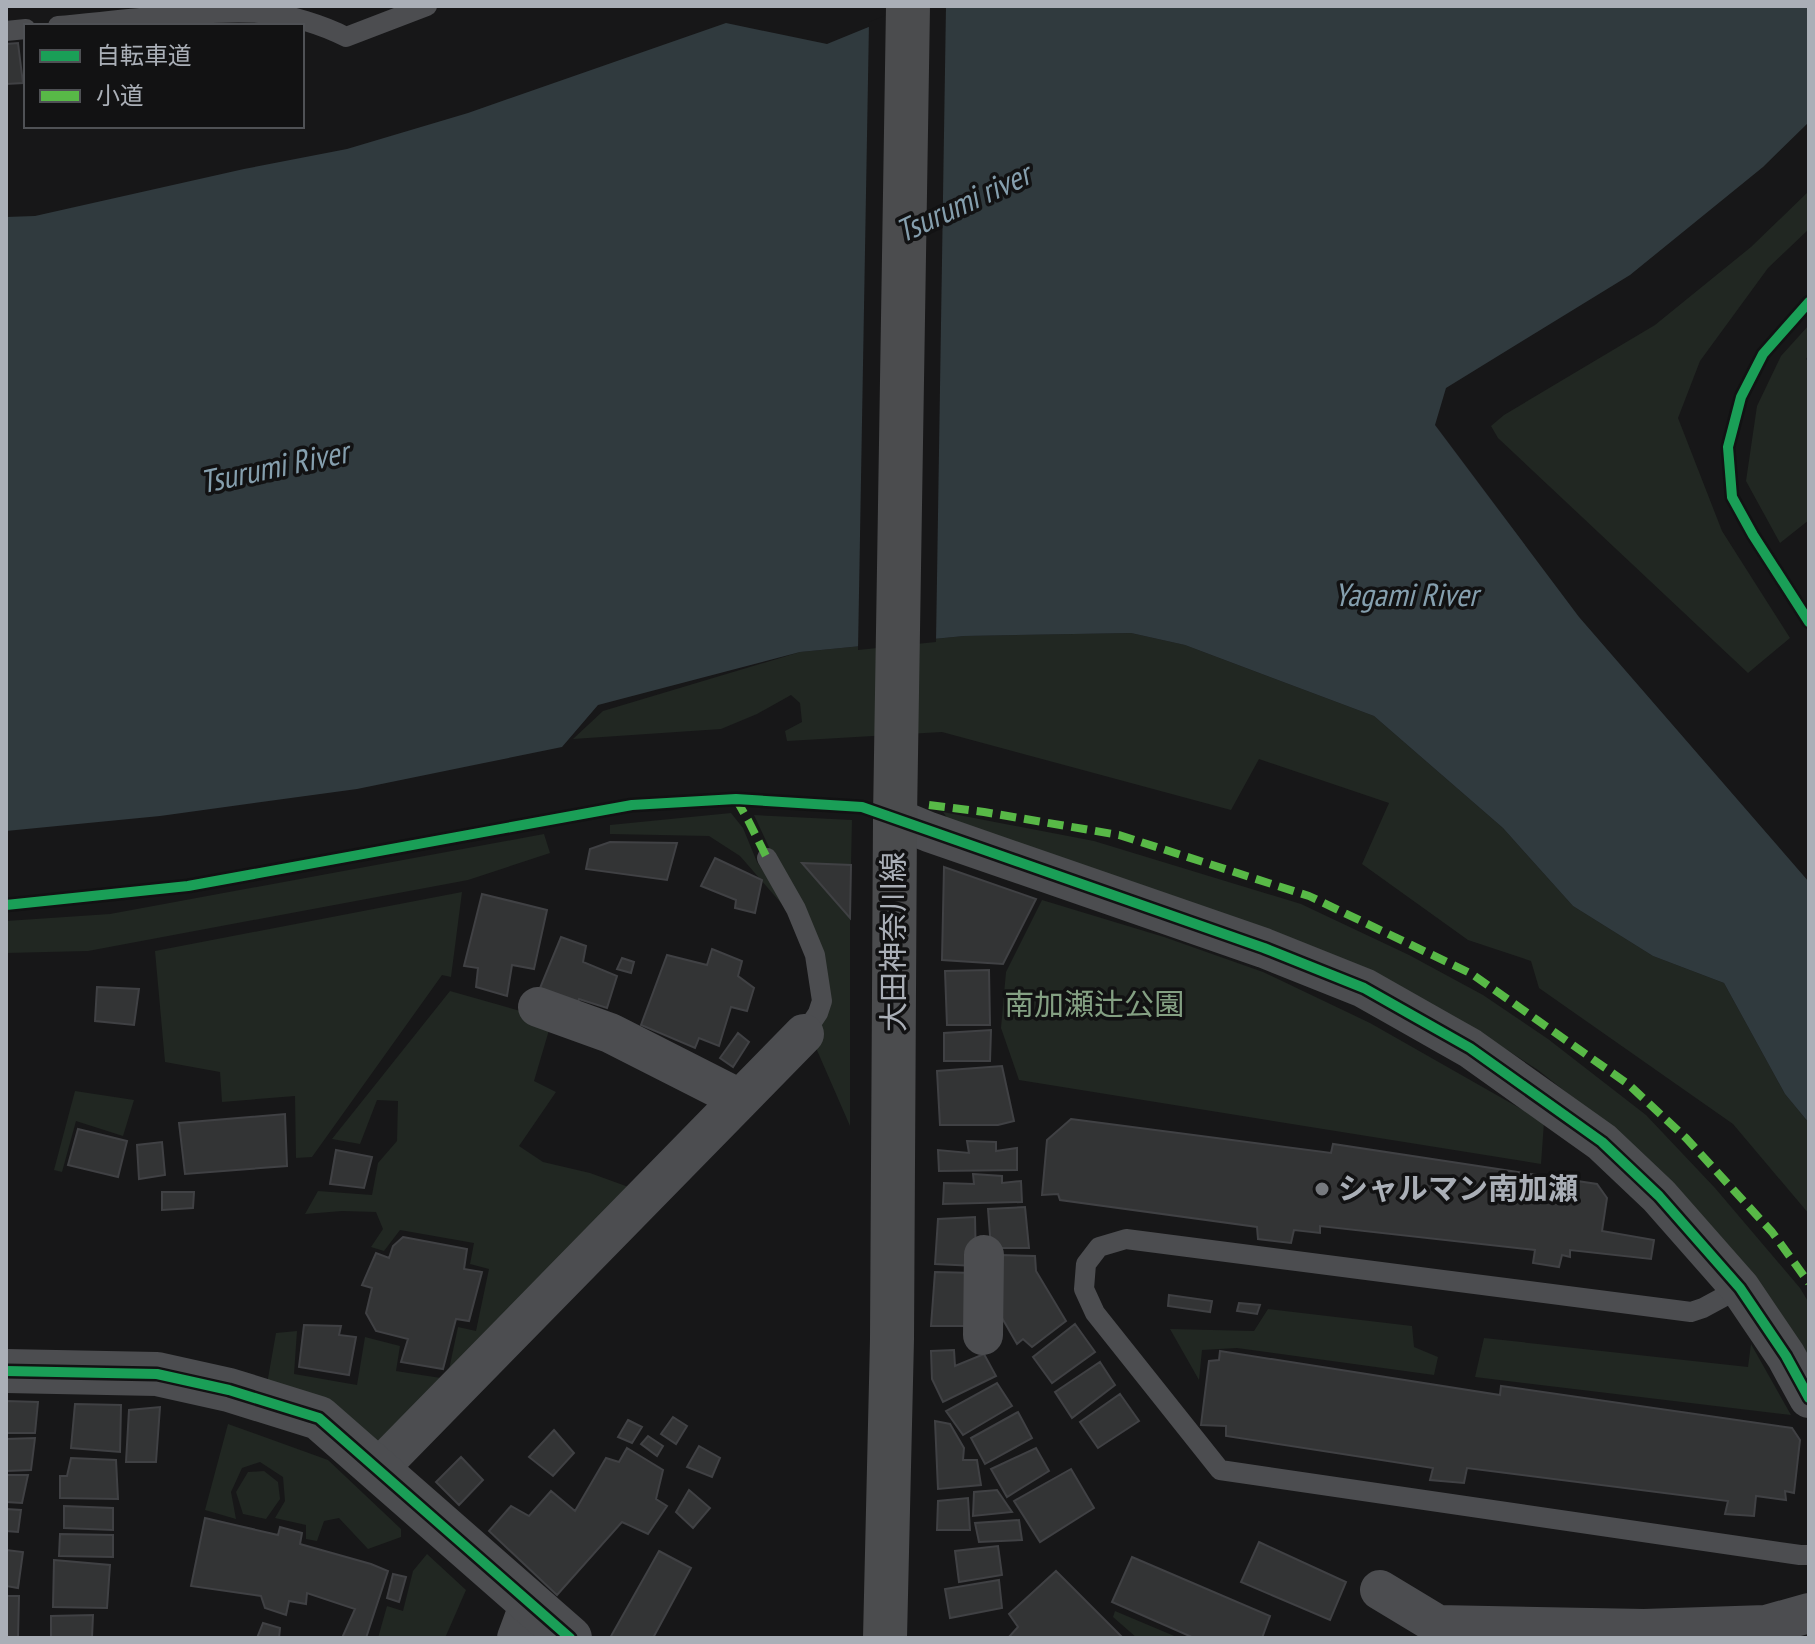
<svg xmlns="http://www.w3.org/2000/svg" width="1815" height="1644" font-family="'PT Sans Narrow','Noto Sans JP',sans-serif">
  <rect width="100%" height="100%" fill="#171718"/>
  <path fill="#212722" d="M1809,191V229L1768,268L1700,361L1678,418L1722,531L1790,638L1748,673L1498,438L1491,426L1504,415L1655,325L1751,247Z
    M1809,325V355L1806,359L1809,362V520L1780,543L1746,481L1757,406L1781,356Z
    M1131,633L1185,645L1374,716L1503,828L1573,906L1653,956L1724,983L1785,1094L1809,1123V1214L1733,1124L1539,988L1531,961L1468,940L1362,864L1389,803L1259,759L1231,810L942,732L787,741L785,731L802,722L800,703L791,695L757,714L721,729L573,739L603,711L800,652L964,636Z
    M943,812L1094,841L1301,904L1409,955L1483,995L1548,1039L1646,1115L1715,1188L1800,1288L1809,1303V1364L1615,1131L1538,1070L1484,1035L950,822Z
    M731,813L743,828L757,862L784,902L781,903L740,856L709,836L610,834V825Z
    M754,815L852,820L851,865L803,863L850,918V1126L813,1041L831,1005L774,858Z
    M544,834L550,853L468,880L88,951L6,953V921L110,914Z
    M462,892L451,977L442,975L312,1157L296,1158L295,1096L222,1102L220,1072L165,1062L155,951Z
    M1042,900L1164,937L1263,972L1370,1023L1544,1122L1541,1164L1019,1080L1001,1028L1006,972Z
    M450,991L552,1020L534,1081L556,1092L519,1146L543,1162L590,1173L634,1189L382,1451L267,1384L276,1333L297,1331L294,1374L357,1385L365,1337L400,1346L396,1371L447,1379L458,1327L476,1331L489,1269L470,1264L474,1243L400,1230L384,1251L371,1247L383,1229L376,1212L342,1211L305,1214L318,1191L372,1195L378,1163L397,1141L398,1101L377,1100L360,1144L332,1139Z
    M75,1091L134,1100L123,1136L76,1121L62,1172L54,1170Z
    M1268,1309L1412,1326L1414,1347L1438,1357L1434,1375L1237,1348L1202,1350L1199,1380L1170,1329L1254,1331Z
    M1484,1338L1748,1367L1751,1344L1791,1415L1475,1377Z
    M228,1424L328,1460L401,1529V1537L368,1549L339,1518L324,1521L317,1541L306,1539V1525L275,1518L285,1501L283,1477L260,1462L242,1468L231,1492L236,1519L205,1510Z
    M264,1471L278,1482L280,1499L266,1519L243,1514L236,1492L248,1472Z
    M427,1554L466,1590L445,1638H378L387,1606L403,1611L413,1571Z
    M1115,1611L1179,1638H1137L1113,1617Z"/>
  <path fill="#303a3e" d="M920,6H1809V122L1763,167L1630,275L1446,388L1435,425L1579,617L1809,882V1123L1785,1094L1724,983L1653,956L1573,906L1503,828L1374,716L1185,645L1131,633L964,636L800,652L598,705L562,747L357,789L160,816L6,831V217L35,216L244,169L347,149L468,113L726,23L827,44Z"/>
  <path fill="#171718" d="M909,6H946L936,642L858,650L869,22Z"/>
  <path fill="#333435" stroke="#404144" stroke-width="2" d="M18,43L23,83L6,84V44Z
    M610,842L677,843L667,880L586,869L590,849Z
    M715,858L762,880L755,913L735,908L736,900L701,886Z
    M802,863L851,865L850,918Z
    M944,867L1036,899L1003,964L942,960Z
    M482,894L547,910L534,969L512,965L507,996L476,987L478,968L464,966Z
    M561,937L586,946L583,962L617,976L607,1008L579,999L576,1008L538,993Z
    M712,949L742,961L738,976L754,988L747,1011L731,1007L719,1046L699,1038L695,1048L641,1025L667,955L707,965Z
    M622,958L634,962L631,973L617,969Z
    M989,970L990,1025H947L945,971Z
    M97,987L139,989L134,1025L95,1021Z
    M991,1030L990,1061H944V1033Z
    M738,1033L749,1042L733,1067L720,1058Z
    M1002,1066L1014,1121L998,1125H940L937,1071Z
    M285,1114L287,1166L185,1174L179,1123Z
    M1071,1119L1331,1153L1333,1144L1597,1184L1607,1198L1602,1231L1654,1240L1651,1259L1570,1250V1257L1562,1255L1559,1267L1533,1263L1535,1250L1320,1226V1233L1294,1230L1291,1243L1258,1239L1257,1227L1060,1200L1058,1194L1042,1195L1047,1140Z
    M78,1129L127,1141L118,1177L68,1165Z
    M967,1141L996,1142V1151L1017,1148V1170L939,1171L938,1150L969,1153Z
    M162,1142L165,1175L139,1179L137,1145Z
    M336,1150L372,1157L364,1188L330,1184Z
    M973,1174L1002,1176V1183L1021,1181L1022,1202L943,1204L944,1183L974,1184Z
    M162,1192H194L193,1208L162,1210Z
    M1025,1207L1029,1248H991L988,1209Z
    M975,1217L976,1266L935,1264L938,1219Z
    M403,1237L467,1249L464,1269L482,1272L469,1321L456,1319L443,1369L401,1362L408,1339L376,1331L366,1313L372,1288L362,1285L376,1253L389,1258L393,1246Z
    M1000,1255L1035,1256L1036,1271L1066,1321L1032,1347L1023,1339L1017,1344L1002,1318Z
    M935,1272L975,1273L972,1326H931Z
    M1169,1295L1212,1301L1210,1312L1168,1306Z
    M1239,1303L1260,1305L1257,1314L1237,1311Z
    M1075,1324L1095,1352L1052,1383L1033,1357Z
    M304,1325L341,1326L339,1335L356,1337L349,1375L299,1367Z
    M954,1350L955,1366L984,1354L996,1376L943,1402L932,1379L931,1351Z
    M1220,1351L1500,1395L1501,1386L1792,1428L1800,1440L1794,1493L1785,1491L1786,1500L1756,1496L1754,1516L1725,1514L1728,1501L1467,1468L1464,1483L1430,1480L1433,1468L1226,1436V1426L1201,1425L1209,1361L1219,1360Z
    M1100,1362L1115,1385L1072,1418L1055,1392Z
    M997,1383L1012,1406L963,1435L946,1411Z
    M1120,1394L1139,1421L1098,1448L1080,1422Z
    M6,1401L38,1402L35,1433H6Z
    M75,1404L121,1405L120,1452L71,1448Z
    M160,1407L156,1462H126L129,1410Z
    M1018,1412L1032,1438L985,1464L971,1438Z
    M673,1417L687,1426L676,1444L661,1434Z
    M628,1420L642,1427L632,1443L618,1437Z
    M935,1421L950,1424L964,1448L963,1460H977L981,1485L938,1489Z
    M554,1430L574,1453L553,1476L529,1457Z
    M648,1436L663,1446L657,1456L641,1444Z
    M35,1438L31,1470L6,1471V1439Z
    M699,1446L720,1458L712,1477L687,1467Z
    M627,1448L663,1470L656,1499L667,1506L648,1534L622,1522L557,1595L489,1531L511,1506L529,1516L551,1491L575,1511L606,1458L619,1462Z
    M1036,1448L1049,1471L1007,1497L991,1469Z
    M461,1457L483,1480L459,1505L436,1482Z
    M71,1458L116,1460L118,1499L60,1498V1476H67Z
    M1071,1469L1094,1508L1040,1542L1014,1501Z
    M6,1475H28L22,1503L6,1502Z
    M689,1490L710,1508L693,1528L676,1512Z
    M997,1490L1012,1512L973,1516L974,1492Z
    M968,1498L970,1530H937L938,1501Z
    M64,1506L113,1508V1530L64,1528Z
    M6,1509L21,1510L18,1532L6,1531Z
    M205,1518L278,1535L280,1527L302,1533L300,1544L371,1564L388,1571L366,1638H342L355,1609L307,1593L306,1604L289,1601L286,1615L265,1608L261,1596L191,1586Z
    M1019,1520L1022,1540L979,1542L975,1523Z
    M60,1534L113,1535V1557L59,1556Z
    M1259,1542L1346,1582L1330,1620L1241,1582Z
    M998,1546L1002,1575L959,1582L955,1551Z
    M6,1550L23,1552L18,1588L6,1586Z
    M659,1551L691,1568L653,1638H610Z
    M1132,1557L1270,1616L1262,1638H1194L1112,1602Z
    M54,1560L110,1565L107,1608L53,1607Z
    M1056,1571L1123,1638H1008L1018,1627L1009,1614Z
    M393,1574L406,1577L399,1602L387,1598Z
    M999,1580L1002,1608L950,1618L945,1589Z
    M6,1596H19L18,1638H6Z
    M93,1615L92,1638H51V1616Z
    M263,1623L280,1628L279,1638H257Z"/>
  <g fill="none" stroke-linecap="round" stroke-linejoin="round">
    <path stroke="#4c4d50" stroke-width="20" d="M58,26C124,20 197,10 263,13C286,13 325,26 346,37L427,6
      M6,31L26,29
      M767,858L796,909L815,955L822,1001L818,1013L804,1034
      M1740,1288L1703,1308L1691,1312L1126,1239L1099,1247L1086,1264L1084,1289L1095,1313L1220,1470L1800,1555H1809"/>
    <path stroke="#4c4d50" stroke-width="40" d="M895,818L929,832L1264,948L1364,988L1470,1048L1602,1142L1659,1196L1740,1288L1786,1356L1809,1398
      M538,1007L610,1033L740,1099
      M983,1335L984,1255
      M378,1469L804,1034
      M1380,1590L1438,1625L1644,1629L1766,1625L1809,1613
      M517,1638L530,1603"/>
    <path stroke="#4c4d50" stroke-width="44" d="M6,1371L157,1374L229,1390L319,1418L570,1638"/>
    <path stroke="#4b4c4e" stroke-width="44" d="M885,1638L892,1339L895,818L908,6"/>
    <path stroke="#58b947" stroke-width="8" stroke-dasharray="16 8" stroke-linecap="butt" d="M736,799L748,820L767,858
      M929,805L984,812L1119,835L1309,896L1472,974L1628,1084L1686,1138L1772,1232L1809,1283"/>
    <defs>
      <path id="cycleway" d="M1809,302L1763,354L1741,397L1728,447L1732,497L1753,535L1809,622
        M6,905L188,886L632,805L736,799L862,807L1264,948L1364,988L1470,1048L1602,1142L1659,1196L1740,1288L1786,1356L1809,1398
        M6,1371L157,1374L229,1390L319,1418L570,1638"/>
    </defs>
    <use href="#cycleway" stroke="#121213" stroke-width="15"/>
    <use href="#cycleway" stroke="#1a9f57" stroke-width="10"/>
  </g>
  <circle fill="#777a7f" stroke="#121213" stroke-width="3" cx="1322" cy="1189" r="8"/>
  <g text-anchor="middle" stroke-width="7" stroke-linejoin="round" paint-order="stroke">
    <g font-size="30" fill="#aaafb7" stroke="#121213">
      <text transform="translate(894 942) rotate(-90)" y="10">大田神奈川線</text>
    </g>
    <g font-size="30" fill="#84a083" stroke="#121213">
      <text x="1094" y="1015">南加瀬辻公園</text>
    </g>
    <g font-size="30" font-weight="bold" fill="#aaafb7" stroke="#121213" text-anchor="start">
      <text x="1338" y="1199">シャルマン南加瀬</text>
    </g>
    <g font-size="32" font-style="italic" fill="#859fae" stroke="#121213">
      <text transform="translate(963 203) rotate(-25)" y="11">Tsurumi river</text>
      <text transform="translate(274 467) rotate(-12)" y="11">Tsurumi River</text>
      <text x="1406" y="606">Yagami River</text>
    </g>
  </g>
  <rect width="1815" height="1644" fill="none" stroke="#aaafb7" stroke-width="16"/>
  <rect x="24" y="24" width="280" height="104" fill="#121213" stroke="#4f5155" stroke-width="2"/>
  <rect x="40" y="50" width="40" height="12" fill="#1a9f57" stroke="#4f5155" stroke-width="2"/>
  <text x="96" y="64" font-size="24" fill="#aaafb7">自転車道</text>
  <rect x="40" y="90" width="40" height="12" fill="#58b947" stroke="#4f5155" stroke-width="2"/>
  <text x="96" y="104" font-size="24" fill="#aaafb7">小道</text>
</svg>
